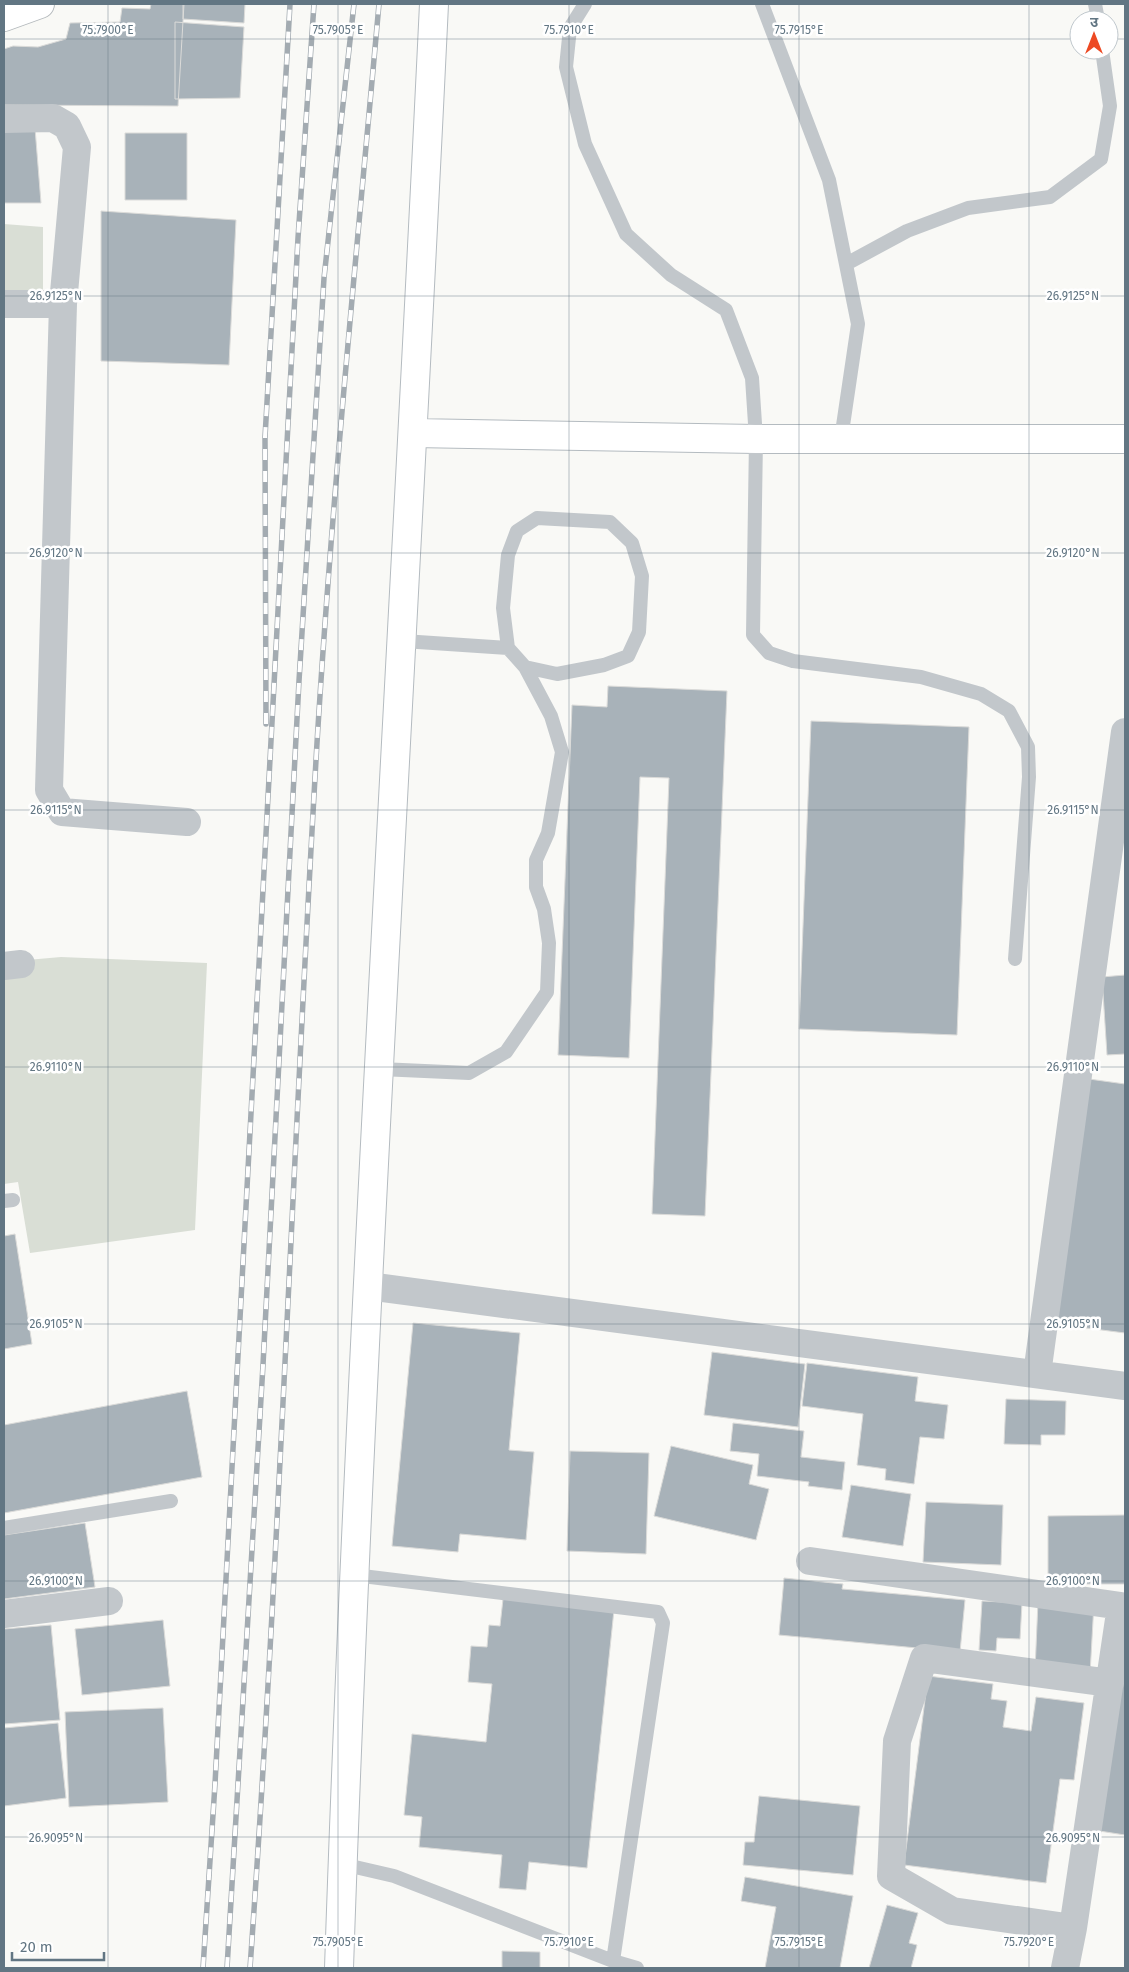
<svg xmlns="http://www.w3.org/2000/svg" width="1129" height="1972" font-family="'Fira Sans','Noto Sans Devanagari',sans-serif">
  <rect width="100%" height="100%" fill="#f9f9f6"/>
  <path fill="#d9ded5" d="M4,224L43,227V293L4,291Z
    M61,957L207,963L195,1230L30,1253L18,1182L4,1184V962Z"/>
  <path fill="#a8b2b9" stroke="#dbdbd9" d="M151,4H184L178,106L4,105V49L13,46L38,47L66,39L70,23L120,22L122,8L150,9Z
    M183,4H245L244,23L183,19Z
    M175,22L244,27L240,98L175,99Z
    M4,126L35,128L41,203H4Z
    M125,133H187V200H125Z
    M101,211L236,220L229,365L101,361Z
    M608,686L727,691L705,1216L652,1214L669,778L640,777L629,1058L558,1055L572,705L607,707Z
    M811,721L969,727L957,1035L799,1029Z
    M1125,975V1056V1054L1107,1055L1102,977Z
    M1089,1079L1125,1084V1333L1055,1324Z
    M15,1234L32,1344L4,1349V1236Z
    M413,1323L520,1333L509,1450L534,1452L526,1540L460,1534L458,1552L392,1546Z
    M712,1352L805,1364L798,1427L704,1415Z
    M807,1363L918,1377L915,1401L948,1405L944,1439L920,1437L914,1484L885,1480L886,1469L857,1465L863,1414L802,1406Z
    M187,1391L202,1477L4,1513V1425Z
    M1006,1399L1066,1401L1065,1435H1041V1445L1004,1444Z
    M733,1423L804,1431L801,1457L845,1462L842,1490L808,1486L809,1482L757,1476L759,1454L730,1451Z
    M671,1446L753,1465L749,1484L769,1489L756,1540L654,1516Z
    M570,1451L649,1453L646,1554L567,1551Z
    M851,1485L911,1494L903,1546L842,1537Z
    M926,1502L1003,1505L1001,1565L923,1562Z
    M1125,1515V1584H1077V1588H1048V1516Z
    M85,1523L95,1587L4,1599V1535Z
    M784,1578L843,1584L842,1589L965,1600L960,1652L779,1635Z
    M503,1599L614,1610L587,1868L529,1862L526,1890L499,1888L502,1855L419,1847L422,1817L404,1815L412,1734L486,1742L492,1684L468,1682L471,1646L487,1647L489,1625L500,1626Z
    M982,1601L1022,1603L1020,1639L997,1638L996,1651L979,1650Z
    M1038,1601L1094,1603L1090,1674L1035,1671Z
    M163,1620L170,1686L82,1695L75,1629Z
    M51,1625L60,1720L4,1724V1629Z
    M1125,1671V1835L1093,1830Z
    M928,1676L993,1684L991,1699L1007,1701L1003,1727L1031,1731L1036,1697L1084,1703L1074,1780L1060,1779L1046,1883L904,1865Z
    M163,1708L168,1802L69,1807L65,1712Z
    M58,1723L66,1798L4,1806V1728Z
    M759,1796L860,1806L853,1875L743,1865L745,1842H754Z
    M745,1877L853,1896L840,1968H765L776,1907L741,1901Z
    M887,1905L918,1913L909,1943L917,1945L911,1968H869Z
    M502,1951L540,1952V1968H502Z"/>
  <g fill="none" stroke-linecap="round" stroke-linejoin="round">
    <defs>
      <path id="secondary" d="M414,433L756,439H1125
        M339,1968C361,1313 403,659 434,4"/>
      <path id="highway" d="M4,17L40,4"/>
    </defs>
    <use href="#secondary" stroke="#b4bbc0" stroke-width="30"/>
    <use href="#highway" stroke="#b5babd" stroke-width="30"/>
    <path stroke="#c2c7cb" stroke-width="14" d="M585,4L570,28L566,67L585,144L626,234L671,275L726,310L752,378L756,439L753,635L769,653L793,661L921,677L981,694L1009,711L1028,747L1029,777L1015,959
      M762,4L829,180L858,324L841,439
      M1095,4L1098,20
      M846,264L907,231L968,208L1050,197L1101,159L1110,106L1102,50
      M403,641L508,648L503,608L508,555L517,531L537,518L610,522L632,543L642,576L639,632L628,656L604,665L557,674L525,667L508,648
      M380,1069L469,1073L506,1052L547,992L549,943L544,909L536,887V860L548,833L562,752L551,716L525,667
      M4,1201L13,1200
      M4,1528L171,1501
      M354,1575L658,1612L663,1623L613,1961
      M342,1864L394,1876L613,1961L637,1968"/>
    <path stroke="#c2c7cb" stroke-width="28" d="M4,119L53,118L67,126L77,147L63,304H4
      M63,304L49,790L62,812L187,822
      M4,966L21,964
      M368,1286L1125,1386
      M1037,1374L1125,732
      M810,1561L1121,1606L1073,1928L1065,1968
      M4,1614L109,1601
      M1073,1928L952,1911L891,1876L897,1741L924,1658L1110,1683"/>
    <use href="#secondary" stroke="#fff" stroke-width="28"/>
    <use href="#highway" stroke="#fff" stroke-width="28"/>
    <defs>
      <path id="rail" d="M266,724L265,437L290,4
        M203,1968L215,1784L298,238L314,4
        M227,1968L263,1365L299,681L324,278L354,4
        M250,1968C279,1560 293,1151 317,743C332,496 357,250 379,4"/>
    </defs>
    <use href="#rail" stroke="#a3abb1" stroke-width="5.5"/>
    <use href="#rail" stroke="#fff" stroke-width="4" stroke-dasharray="11" stroke-linecap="butt"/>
  </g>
  <path fill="none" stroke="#627683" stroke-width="1" stroke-opacity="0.45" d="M108,4V1968M338,4V1968M569,4V1968M799,4V1968M1029,4V1968M4,39H1079M1109,39H1125M4,296H1125M4,553H1125M4,810H1125M4,1067H1125M4,1324H1125M4,1581H1125M4,1837H1125"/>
  <g font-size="12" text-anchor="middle" fill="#627683" stroke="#fff" stroke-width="5" stroke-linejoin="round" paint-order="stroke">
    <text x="108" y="34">75.7900°E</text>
    <text x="338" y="34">75.7905°E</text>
    <text x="569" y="34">75.7910°E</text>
    <text x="799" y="34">75.7915°E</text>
    <text x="56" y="300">26.9125°N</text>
    <text x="1073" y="300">26.9125°N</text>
    <text x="56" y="557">26.9120°N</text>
    <text x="1073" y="557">26.9120°N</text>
    <text x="56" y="814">26.9115°N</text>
    <text x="1073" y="814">26.9115°N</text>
    <text x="56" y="1071">26.9110°N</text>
    <text x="1073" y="1071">26.9110°N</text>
    <text x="56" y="1328">26.9105°N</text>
    <text x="1073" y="1328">26.9105°N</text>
    <text x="56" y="1585">26.9100°N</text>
    <text x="1073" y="1585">26.9100°N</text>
    <text x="56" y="1842">26.9095°N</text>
    <text x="1073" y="1842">26.9095°N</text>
    <text x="338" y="1946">75.7905°E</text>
    <text x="569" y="1946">75.7910°E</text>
    <text x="799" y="1946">75.7915°E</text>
    <text x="1029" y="1946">75.7920°E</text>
  </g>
  <rect width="1129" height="1972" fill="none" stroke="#627683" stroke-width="10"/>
  <g transform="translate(1094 35)"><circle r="24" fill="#ffffff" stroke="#c0c8cd"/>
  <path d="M0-4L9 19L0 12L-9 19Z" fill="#ed4923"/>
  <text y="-8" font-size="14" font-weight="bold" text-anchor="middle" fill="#627683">उ</text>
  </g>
  <path d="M12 1952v8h92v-8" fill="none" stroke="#627683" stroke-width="2.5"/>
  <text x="20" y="1952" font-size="15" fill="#627683" stroke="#ffffff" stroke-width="4" paint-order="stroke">20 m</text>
</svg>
